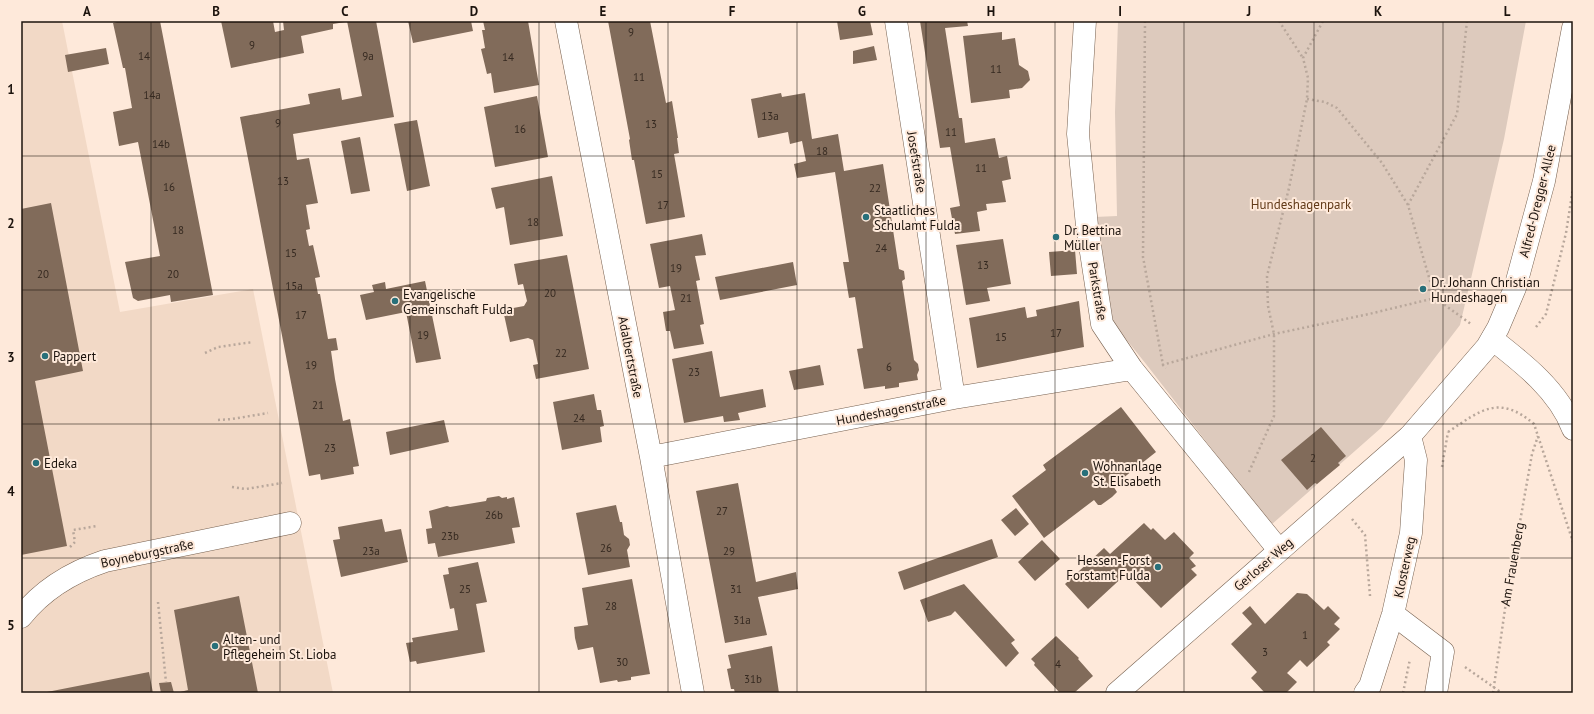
<svg xmlns="http://www.w3.org/2000/svg" width="1594" height="714" font-family="'PT Sans',sans-serif">
  <rect width="100%" height="100%" fill="#fee9da"/>
  <path fill="#f2d9c6" d="M21,21H62L120,312L253,289L333,693H21Z"/>
  <path fill="#ddcabd" d="M1118,21H1526L1504,139L1460,325L1381,428L1271,525L1146,364L1113,323L1095,217L1117,216L1115,112Z"/>
  <path fill="#816b5a" d="M117,21H160L213,295L171,302L170,295L138,301L133,298L125,262L160,256L138,142L119,146L113,112L132,108L125,68H123L113,23L117,22Z
    M221,21H273L275,32L284,30L283,21L345,22L333,24V29L301,36L304,53L231,68Z
    M347,21H376L394,117L293,134L297,160L309,158L318,203L306,205L310,229L306,230L309,246L313,245L320,277L315,278L318,294H320L328,339L336,338L338,350L331,351L335,379L343,421L350,419L359,466L353,467L354,474L321,480L320,474L309,476L240,117L310,104L308,94L340,88L342,100L362,96Z
    M408,21H471L473,31L413,43Z
    M483,21H528L539,85L494,93L491,73L487,74L481,49L485,48L482,30H485Z
    M608,21H650L666,103L672,101L678,138H677L679,153L674,154L685,217L646,224L634,160H632L629,140L630,139Z
    M837,21H870L873,35L840,40Z
    M920,21H967L968,26L945,28L959,118H962L965,143L995,138L999,158L1007,156L1011,179L1002,181L1006,202L986,204L987,210L977,212L980,231L955,234L950,208L960,206L950,147L940,148Z
    M1002,32V40L1015,38L1019,65L1028,71L1030,80L1022,88L1009,90L1010,98L971,103L963,36Z
    M874,46L877,60L853,64V51Z
    M106,48L109,64L68,72L65,55Z
    M781,93L782,97L805,93L812,139L838,134L844,171L883,164L899,269L904,271L905,279L902,281L914,360L918,364L919,370L917,375L918,380L899,383V387L885,389V386L864,389L857,349L863,348L855,297L849,298L843,262H849L835,172L797,178L794,164L806,161L802,141L790,144L788,132L758,138L751,99Z
    M537,96L548,157L495,167L484,107Z
    M417,120L430,186L407,191L394,124Z
    M360,137L370,191L351,194L341,141Z
    M552,176L563,236L510,245L504,207L496,209L491,188Z
    M51,203L83,371L35,381L67,546L21,555V209Z
    M702,234L706,255L695,256L700,280L696,281L704,324L700,325L704,344L674,349L670,331H666L663,312L675,310L670,286L659,288L650,244Z
    M1003,239L1011,284L987,288L990,301L966,305L956,245Z
    M1075,250L1077,274L1051,276L1049,252Z
    M567,255L589,369L536,379L533,365L538,364L533,340L528,338L510,342L503,310L524,306L527,301L523,284L518,285L514,264Z
    M793,262L797,285L720,300L715,277Z
    M425,281L441,359L416,363L406,312L366,320L360,295L374,292L372,285L385,282L386,289Z
    M1079,301L1084,347L977,368L969,318L1025,307L1027,318L1037,316L1036,310Z
    M712,351L720,397L763,389L766,407L738,413L740,420L724,422L723,416L684,423L672,359Z
    M820,365L824,385L794,390L789,371Z
    M594,394L597,410H601L604,426L600,427L602,442L562,450L553,402Z
    M1121,407L1156,452L1113,486L1117,492L1112,497L1101,505H1098L1094,500L1044,538L1012,496L1046,470L1043,465Z
    M444,420L449,442L390,455L386,432Z
    M1321,427L1346,456L1338,463L1340,465L1317,484L1315,483L1307,490L1281,460Z
    M738,483L756,582L796,572L798,589L758,597L767,635L725,643L696,491Z
    M499,496L502,498L507,497V499L514,497L520,527L512,528L515,543L438,557L435,543L428,544L426,529L432,528L429,511L447,506L450,507L486,501L487,498Z
    M616,505L620,522H622L624,535L629,539L630,545L627,550L630,567L588,575L576,513Z
    M1016,508L1029,524L1015,536L1001,520Z
    M382,519L385,532L401,529L408,562L341,577L333,540L340,539L338,527Z
    M1144,523L1151,530L1153,528L1165,540L1174,532L1194,553L1189,558L1196,566L1191,569L1197,575L1161,608L1127,573L1088,609L1065,584L1104,548L1110,554Z
    M992,539L998,557L904,590L898,572Z
    M1042,540L1060,559L1035,581L1018,562Z
    M478,562L487,602L476,604L485,652L417,664L416,661L410,662L406,643L413,642L412,638L458,630L454,608L450,609L443,575L449,574L448,568Z
    M632,579L650,674L631,677V680L618,682L617,680L600,683L593,647L578,650L575,638L574,627L588,625L582,588Z
    M964,584L1015,640L1011,643L1019,653L1006,667L955,611L951,615L928,622L920,600Z
    M1297,593L1307,594L1324,610L1328,606L1340,618L1334,624L1340,629L1327,642L1330,645L1307,667L1300,660L1287,673L1297,682L1286,693H1265L1251,678L1257,672L1231,644L1252,624L1242,613L1250,606L1265,624Z
    M239,596L258,693H176L188,690L174,610Z
    M1056,636L1079,658L1078,659L1093,676L1074,693H1062L1061,692L1060,693L1034,665L1035,663L1031,659Z
    M772,646L779,693H735L734,689H731L727,669L731,668L728,655Z
    M149,672L153,693H47V692Z
    M171,682L174,693H161L159,683Z"/>
  <g fill="none" stroke-linecap="round" stroke-linejoin="round">
    <defs>
      <path id="minor" d="M566,21L651,457L693,693
        M896,21L954,398
        M1085,21L1078,134L1087,226L1102,324L1132,369L1279,550
        M1492,339C1523,363 1559,391 1573,429
        M651,457L954,398L1132,369
        M1393,614L1443,652L1436,693
        M21,617C43,589 72,572 105,561L290,523
        M1365,693L1370,686L1393,614L1411,533L1416,460L1410,436"/>
      <path id="tertiary" d="M1117,693L1410,436L1487,347L1498,328L1515,288L1544,181L1573,28"/>
    </defs>
    <use href="#minor" stroke="#76604f" stroke-width="23"/>
    <use href="#tertiary" stroke="#76604f" stroke-width="23"/>
    <path stroke="#b8a79b" stroke-width="2.5" stroke-dasharray="2 3" stroke-linecap="butt" d="M1145,21L1143,257L1163,365L1166,368
      M1279,21L1303,58
      M1467,21L1457,114L1408,205L1435,298L1471,324
      M1307,99L1325,102L1337,108L1382,163L1408,205
      M1536,327L1546,314L1566,233L1573,188
      M205,353L218,347L253,342
      M1162,365L1274,334L1369,314L1435,298
      M218,420L232,419L268,413
      M1448,432C1481,410 1499,394 1534,424L1573,542
      M1442,467L1448,432
      M1249,472L1274,416V334L1268,306L1267,276L1289,188L1307,99L1308,78L1303,58L1323,21
      M232,487L246,489L282,483
      M1352,519L1365,535L1370,596
      M70,547L75,542L73,530L97,526
      M158,602L166,682
      M1465,667L1502,693
      M1403,693L1410,659
      M1493,693L1507,595L1532,454L1538,436"/>
    <use href="#minor" stroke="#fff" stroke-width="22"/>
    <use href="#tertiary" stroke="#fff" stroke-width="22"/>
  </g>
  <path fill="none" stroke="#1c130d" stroke-width="1" stroke-opacity="0.55" d="M151,21V693M280,21V693M410,21V693M539,21V693M668,21V693M797,21V693M926,21V693M1055,21V693M1184,21V693M1314,21V693M1443,21V693M21,156H1573M21,290H1573M21,424H1573M21,558H1573"/>
  <g fill="#28707a" stroke="#fee9da" stroke-width="1.5">
    <circle cx="866" cy="217" r="4"/>
    <circle cx="1056" cy="237" r="4"/>
    <circle cx="1423" cy="289" r="4"/>
    <circle cx="395" cy="301" r="4"/>
    <circle cx="45" cy="356" r="4"/>
    <circle cx="36" cy="463" r="4"/>
    <circle cx="1085" cy="473" r="4"/>
    <circle cx="1158" cy="567" r="4"/>
    <circle cx="215" cy="646" r="4"/>
  </g>
  <g text-anchor="middle" stroke-width="4" stroke-linejoin="round" paint-order="stroke">
    <g font-size="11" fill="#352920">
      <text x="631" y="36">9</text>
      <text x="252" y="49">9</text>
      <text x="144" y="60">14</text>
      <text x="368" y="60">9a</text>
      <text x="508" y="61">14</text>
      <text x="996" y="73">11</text>
      <text x="639" y="81">11</text>
      <text x="152" y="99">14a</text>
      <text x="770" y="120">13a</text>
      <text x="278" y="127">9</text>
      <text x="651" y="128">13</text>
      <text x="520" y="133">16</text>
      <text x="951" y="136">11</text>
      <text x="161" y="148">14b</text>
      <text x="822" y="155">18</text>
      <text x="981" y="172">11</text>
      <text x="657" y="178">15</text>
      <text x="283" y="185">13</text>
      <text x="169" y="191">16</text>
      <text x="875" y="192">22</text>
      <text x="663" y="209">17</text>
      <text x="533" y="226">18</text>
      <text x="178" y="234">18</text>
      <text x="881" y="252">24</text>
      <text x="291" y="257">15</text>
      <text x="983" y="269">13</text>
      <text x="676" y="272">19</text>
      <text x="43" y="278">20</text>
      <text x="173" y="278">20</text>
      <text x="294" y="290">15a</text>
      <text x="550" y="297">20</text>
      <text x="686" y="302">21</text>
      <text x="301" y="319">17</text>
      <text x="1056" y="337">17</text>
      <text x="423" y="339">19</text>
      <text x="1001" y="341">15</text>
      <text x="561" y="357">22</text>
      <text x="311" y="369">19</text>
      <text x="889" y="371">6</text>
      <text x="694" y="376">23</text>
      <text x="318" y="409">21</text>
      <text x="579" y="422">24</text>
      <text x="330" y="452">23</text>
      <text x="1313" y="462">2</text>
      <text x="722" y="515">27</text>
      <text x="494" y="519">26b</text>
      <text x="450" y="540">23b</text>
      <text x="606" y="552">26</text>
      <text x="371" y="555">23a</text>
      <text x="729" y="555">29</text>
      <text x="465" y="593">25</text>
      <text x="736" y="593">31</text>
      <text x="611" y="610">28</text>
      <text x="742" y="624">31a</text>
      <text x="1305" y="639">1</text>
      <text x="1265" y="656">3</text>
      <text x="622" y="666">30</text>
      <text x="1058" y="668">4</text>
      <text x="753" y="683">31b</text>
    </g>
    <g font-size="13" fill="#1c130d" stroke="#fee9da">
      <text transform="translate(917 162) rotate(81)" y="5">Josefstraße</text>
      <text transform="translate(1537 201) rotate(-76)" y="5">Alfred-Dregger-Allee</text>
      <text transform="translate(1098 291) rotate(80)" y="5">Parkstraße</text>
      <text transform="translate(631 357) rotate(79)" y="5">Adalbertstraße</text>
      <text transform="translate(891 410) rotate(-11)" y="5">Hundeshagenstraße</text>
      <text transform="translate(147 553) rotate(-12)" y="5">Boyneburgstraße</text>
      <text transform="translate(1263 564) rotate(-41)" y="5">Gerloser Weg</text>
      <text transform="translate(1512 564) rotate(-80)" y="5">Am Frauenberg</text>
      <text transform="translate(1404 567) rotate(-78)" y="5">Klosterweg</text>
    </g>
    <g font-size="13" fill="#623a18" stroke="#fee9da">
      <text x="1301" y="209">Hundeshagenpark</text>
    </g>
    <g font-size="13" fill="#1c130d" stroke="#fee9da" text-anchor="start">
      <text x="874" y="215">Staatliches<tspan x="874" dy="15">Schulamt Fulda</tspan></text>
      <text x="1064" y="235">Dr. Bettina<tspan x="1064" dy="15">Müller</tspan></text>
      <text x="1431" y="287">Dr. Johann Christian<tspan x="1431" dy="15">Hundeshagen</tspan></text>
      <text x="403" y="299">Evangelische<tspan x="403" dy="15">Gemeinschaft Fulda</tspan></text>
      <text x="53" y="361">Pappert</text>
      <text x="44" y="468">Edeka</text>
      <text x="1093" y="471">Wohnanlage<tspan x="1093" dy="15">St. Elisabeth</tspan></text>
      <text x="1150" y="565" text-anchor="end">Hessen-Forst<tspan x="1150" dy="15">Forstamt Fulda</tspan></text>
      <text x="223" y="644">Alten- und<tspan x="223" dy="15">Pflegeheim St. Lioba</tspan></text>
    </g>
  </g>
  <rect width="1594" height="714" fill="none" stroke="#fee9da" stroke-width="44"/>
  <rect x="22" y="22" width="1550" height="670" fill="none" stroke="#1c130d" stroke-width="1.5"/>
  <g font-size="13" text-anchor="middle" font-weight="bold" fill="#1c130d">
    <text x="87" y="16">A</text>
    <text x="216" y="16">B</text>
    <text x="345" y="16">C</text>
    <text x="474" y="16">D</text>
    <text x="603" y="16">E</text>
    <text x="732" y="16">F</text>
    <text x="862" y="16">G</text>
    <text x="991" y="16">H</text>
    <text x="1120" y="16">I</text>
    <text x="1249" y="16">J</text>
    <text x="1378" y="16">K</text>
    <text x="1507" y="16">L</text>
    <text x="11" y="94">1</text>
    <text x="11" y="228">2</text>
    <text x="11" y="362">3</text>
    <text x="11" y="496">4</text>
    <text x="11" y="630">5</text>
  </g>
</svg>
